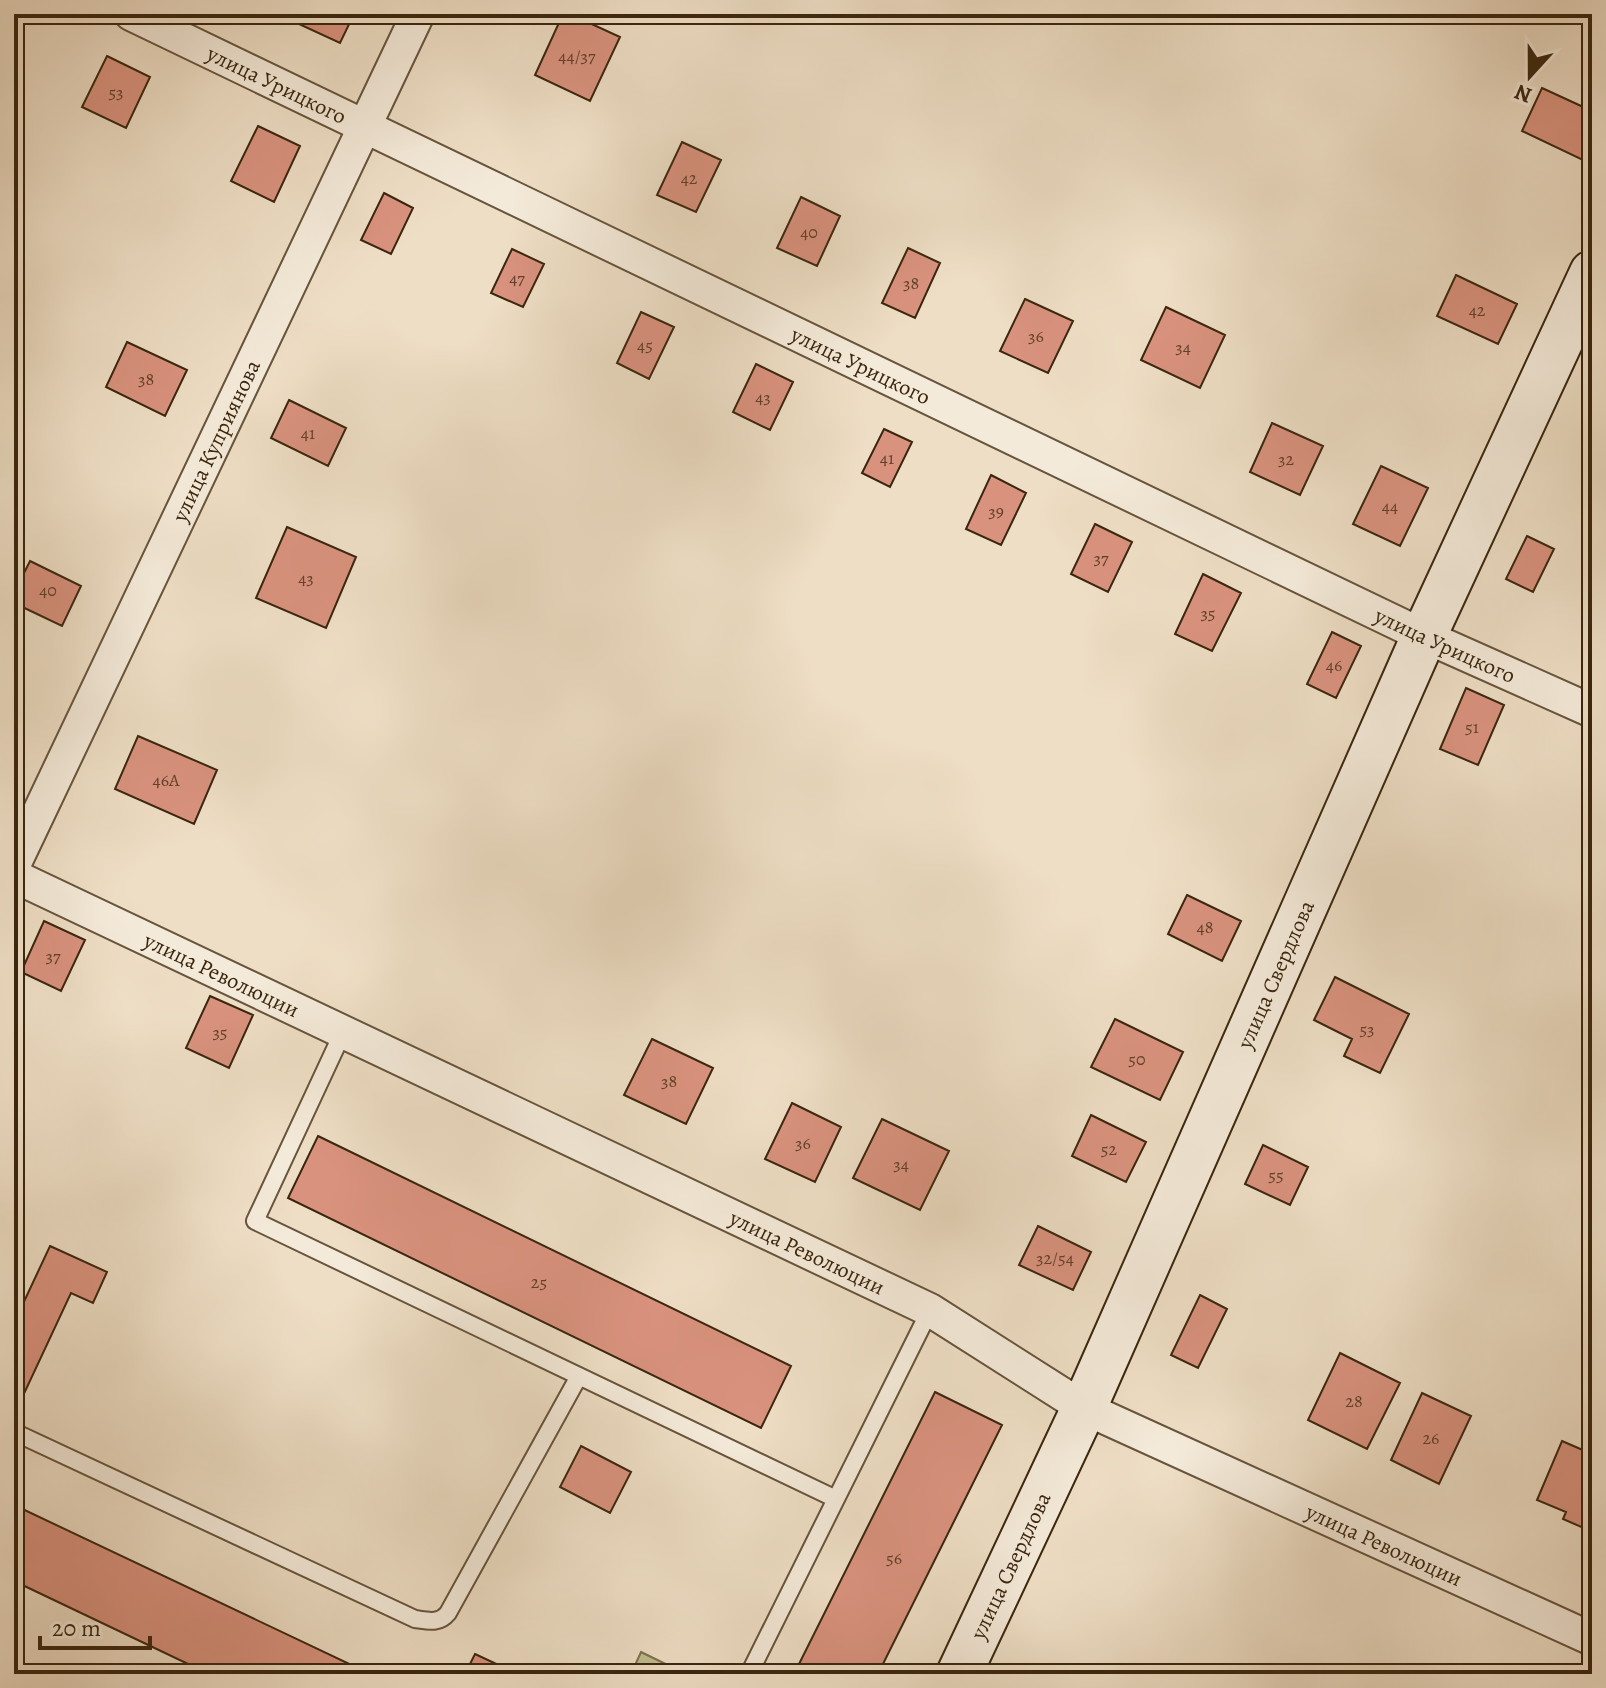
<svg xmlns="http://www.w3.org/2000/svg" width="1606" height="1688" font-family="Alegreya,serif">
  <defs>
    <pattern id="grass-tufts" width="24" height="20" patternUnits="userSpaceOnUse" patternTransform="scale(2)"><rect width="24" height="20" fill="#bfbf90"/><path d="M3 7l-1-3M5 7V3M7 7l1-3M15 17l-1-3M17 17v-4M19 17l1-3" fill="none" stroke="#a5a47b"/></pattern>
  </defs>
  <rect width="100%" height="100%" fill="#eedec5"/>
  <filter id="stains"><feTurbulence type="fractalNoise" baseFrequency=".0025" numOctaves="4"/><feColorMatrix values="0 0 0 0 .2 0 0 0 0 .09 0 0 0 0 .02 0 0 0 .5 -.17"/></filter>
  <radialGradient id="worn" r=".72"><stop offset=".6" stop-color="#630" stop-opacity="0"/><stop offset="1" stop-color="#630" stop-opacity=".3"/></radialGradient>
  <path fill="url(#grass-tufts)" stroke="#7c724f" stroke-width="2" d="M641,1652L678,1670L676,1674H631Z"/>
  <path fill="#d9927e" stroke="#3a260e" stroke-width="2" d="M304,14H354L340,43L299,24Z
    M563,14H570L620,37L590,101L535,75Z
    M107,56L150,77L126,128L82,107Z
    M1542,88L1592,111V146L1585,161L1522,131Z
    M258,126L300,146L274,202L231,181Z
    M682,142L721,160L696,212L657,195Z
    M384,193L413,208L391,254L361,240Z
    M801,197L840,216L817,266L777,248Z
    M908,248L940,263L915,318L882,303Z
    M512,249L544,264L523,307L491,293Z
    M1456,275L1517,304L1498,344L1437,316Z
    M1025,299L1073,321L1048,373L1000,351Z
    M1166,307L1225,335L1200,388L1141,360Z
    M641,312L674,327L649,379L617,363Z
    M127,342L187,370L165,416L106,387Z
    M756,364L793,382L770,430L733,412Z
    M289,400L346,428L328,466L271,438Z
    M1272,423L1323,446L1300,495L1250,472Z
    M884,429L912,442L890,487L862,473Z
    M1381,466L1428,488L1400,546L1353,524Z
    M991,475L1026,493L1001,545L966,529Z
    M1095,524L1132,542L1108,592L1071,574Z
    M287,527L356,557L326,628L256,598Z
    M1527,536L1554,549L1533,592L1506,579Z
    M30,561L81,586L62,626L14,603V593Z
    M1203,574L1241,593L1212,651L1175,634Z
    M1332,632L1361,646L1336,698L1307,684Z
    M1466,688L1504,705L1478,765L1440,749Z
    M138,736L217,770L194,824L115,789Z
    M1187,895L1241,921L1222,961L1168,934Z
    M44,921L85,940L61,991L21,972Z
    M1335,977L1409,1014L1380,1073L1344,1056L1352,1039L1314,1020Z
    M210,996L253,1015L229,1068L186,1048Z
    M1115,1019L1183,1052L1160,1100L1091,1067Z
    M652,1039L713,1068L686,1124L624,1095Z
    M792,1103L841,1127L815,1182L765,1159Z
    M1091,1115L1146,1142L1126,1182L1072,1156Z
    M882,1119L949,1151L920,1210L853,1178Z
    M318,1136L791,1366L761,1428L288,1198Z
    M1263,1145L1308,1167L1290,1205L1245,1184Z
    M1038,1226L1091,1252L1073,1290L1019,1265Z
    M50,1246L107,1272L93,1303L71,1293L22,1398L14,1394V1323Z
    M1200,1295L1227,1309L1198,1368L1171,1355Z
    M1340,1353L1400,1383L1367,1449L1308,1420Z
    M935,1392L1002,1425L878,1674H794Z
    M1422,1393L1471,1416L1439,1484L1391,1460Z
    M1562,1441L1592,1454V1514L1586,1529L1563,1519L1566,1512L1537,1500Z
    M581,1446L631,1472L610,1513L560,1487Z
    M14,1505L360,1669L358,1674H209L14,1581Z
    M475,1654L518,1674H465Z"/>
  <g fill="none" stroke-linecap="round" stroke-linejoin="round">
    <defs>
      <path id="lane" d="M343,1032L255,1221L836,1499
        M14,1432L415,1619C429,1621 439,1624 448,1613L579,1376
        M749,1674L930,1310"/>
      <g id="street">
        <path id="s1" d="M131,14L1424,636L1592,711"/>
        <path id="s2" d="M14,865L418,14"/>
        <path id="s3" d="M14,876L930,1310L1084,1408L1592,1639"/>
      </g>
      <g id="secondary">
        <path id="s4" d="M959,1674L1084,1408L1424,636L1592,273"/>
      </g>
    </defs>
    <use href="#lane" stroke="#67543c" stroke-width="20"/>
    <use href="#street" stroke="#67543c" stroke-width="36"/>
    <use href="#secondary" stroke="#3a260e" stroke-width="48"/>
    <use href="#lane" stroke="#f4ead9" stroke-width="16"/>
    <use href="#street" stroke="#f4ead9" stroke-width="32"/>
    <use href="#secondary" stroke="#f4ead9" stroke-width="44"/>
  </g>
  <g text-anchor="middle" stroke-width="6" stroke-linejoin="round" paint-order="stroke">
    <g font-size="18" fill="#62412a">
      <text x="577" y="62">44/37</text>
      <text x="116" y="98">53</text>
      <text x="689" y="184">42</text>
      <text x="809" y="238">40</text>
      <text x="517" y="284">47</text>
      <text x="911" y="289">38</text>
      <text x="1477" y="316">42</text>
      <text x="1036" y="342">36</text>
      <text x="645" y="351">45</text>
      <text x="1183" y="353">34</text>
      <text x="146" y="385">38</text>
      <text x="763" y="403">43</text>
      <text x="308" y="439">41</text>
      <text x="887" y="464">41</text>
      <text x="1286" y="465">32</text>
      <text x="1390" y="512">44</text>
      <text x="996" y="517">39</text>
      <text x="1101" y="564">37</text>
      <text x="306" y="584">43</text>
      <text x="48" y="596">40</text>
      <text x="1208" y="619">35</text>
      <text x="1334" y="671">46</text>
      <text x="1472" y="733">51</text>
      <text x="166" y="786">46А</text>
      <text x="1205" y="933">48</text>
      <text x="53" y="962">37</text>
      <text x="1367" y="1035">53</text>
      <text x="220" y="1038">35</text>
      <text x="1137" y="1065">50</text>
      <text x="669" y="1087">38</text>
      <text x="803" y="1149">36</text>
      <text x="1109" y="1155">52</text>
      <text x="901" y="1170">34</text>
      <text x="1276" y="1181">55</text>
      <text x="1055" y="1264">32/54</text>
      <text x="539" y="1288">25</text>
      <text x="1354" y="1407">28</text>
      <text x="1431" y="1444">26</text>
      <text x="894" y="1564">56</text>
    </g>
    <g font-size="22" fill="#3a260e" stroke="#f4ead9">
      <text dy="8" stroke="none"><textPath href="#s1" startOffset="162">улица Урицкого</textPath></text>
      <text dy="8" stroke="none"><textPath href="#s1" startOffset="810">улица Урицкого</textPath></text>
      <text dy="8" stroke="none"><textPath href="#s2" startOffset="470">улица Куприянова</textPath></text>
      <text dy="8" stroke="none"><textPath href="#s1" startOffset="1458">улица Урицкого</textPath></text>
      <text dy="8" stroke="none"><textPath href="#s3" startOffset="230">улица Революции</textPath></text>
      <text dy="8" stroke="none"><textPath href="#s4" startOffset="768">улица Свердлова</textPath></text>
      <text dy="8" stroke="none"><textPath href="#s3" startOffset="878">улица Революции</textPath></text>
      <text dy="8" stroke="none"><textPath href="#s3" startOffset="1526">улица Революции</textPath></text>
      <text dy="8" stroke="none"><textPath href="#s4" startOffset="120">улица Свердлова</textPath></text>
    </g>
  </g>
  <rect width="1606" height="1688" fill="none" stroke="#eedec5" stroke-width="48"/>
  <rect x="16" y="16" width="1574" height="1656" fill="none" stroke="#3a260e" stroke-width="4"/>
  <rect x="24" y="24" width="1558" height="1640" fill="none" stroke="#3a260e" stroke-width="2"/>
  <g transform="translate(1530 76) rotate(201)" stroke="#f4ead9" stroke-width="6" paint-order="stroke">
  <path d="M0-6L14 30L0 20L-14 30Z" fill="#3a260e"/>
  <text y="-12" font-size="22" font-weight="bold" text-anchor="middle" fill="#3a260e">N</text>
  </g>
  <path d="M40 1636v12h110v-12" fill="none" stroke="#3a260e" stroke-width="4"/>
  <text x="52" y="1636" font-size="24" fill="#3a260e" stroke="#f4ead9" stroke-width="6" paint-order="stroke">20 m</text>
  <rect width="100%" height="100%" filter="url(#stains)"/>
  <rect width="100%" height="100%" fill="url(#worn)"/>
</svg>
